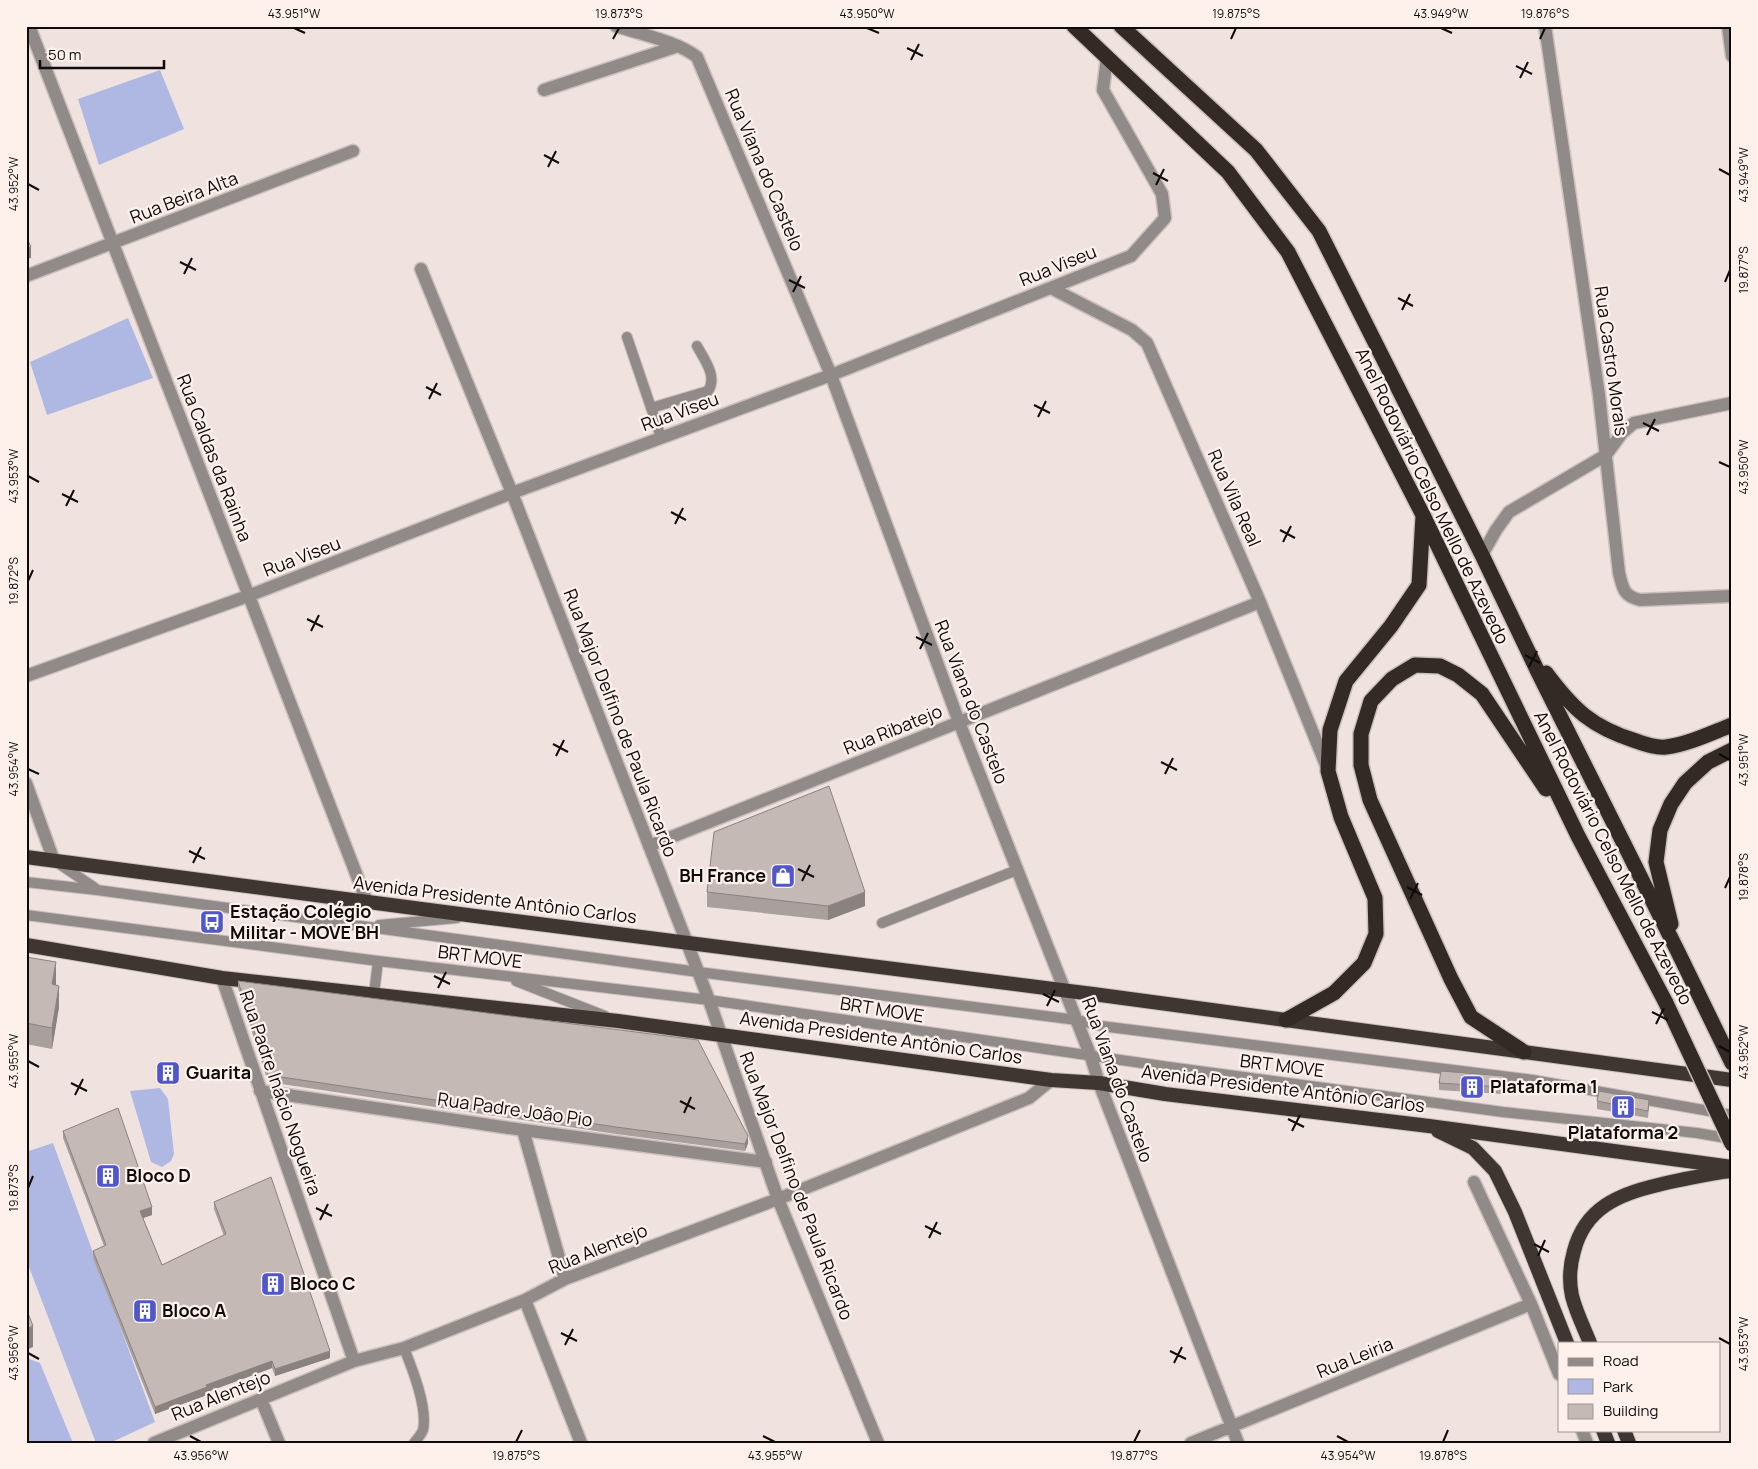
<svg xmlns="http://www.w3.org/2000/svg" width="1758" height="1469" font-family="Manrope,sans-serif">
  <rect width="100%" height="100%" fill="#f0e3df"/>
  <path fill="#afb8e3" d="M160,70L184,129L99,165L78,99Z
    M128,318L153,378L47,415L30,362Z
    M160,1088L168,1099L174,1154L171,1161L162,1167L151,1162L130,1091Z
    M53,1143L155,1422L110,1443H96L26,1259V1152Z
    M26,1358L40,1363L73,1443H26Z"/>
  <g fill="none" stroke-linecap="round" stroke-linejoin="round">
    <defs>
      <path id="service" d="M627,337L661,437
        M651,408L708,391C718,377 704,359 697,346
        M55,861L95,888
        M26,882L97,890L698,972L1077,1020L1101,1026L1533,1080L1732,1115
        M26,915L378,961L709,1000L1169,1067L1503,1112L1697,1133L1732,1139
        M882,923L1017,870
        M379,925L457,918
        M516,981L605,1016
        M374,994L378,961
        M404,1348C412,1368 428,1408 423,1430C421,1435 417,1439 414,1443"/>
      <path id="minor" d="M29,26L367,902
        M616,26C642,35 676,41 697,57L831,375L959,722L1091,1057L1099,1083L1238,1443
        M1545,26L1599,395L1619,573C1623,588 1623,596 1640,600L1732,596
        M1728,26L1732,56
        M544,90L678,46
        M421,269L512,493L687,943
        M26,276L353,151
        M1051,288L1132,330L1147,343L1260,602L1328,770
        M1482,555L1496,530L1509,512L1606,455L1622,433L1634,423L1732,403
        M26,676L248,596L512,493L831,375L1131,256L1165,218L1162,194L1103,90L1107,57
        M649,846L1260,602
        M222,978L354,1361
        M260,1091L523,1130L766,1162
        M523,1130L565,1279
        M1474,1182L1531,1304L1559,1374
        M525,1300L581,1443
        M261,1399L279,1443
        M1582,1430L1587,1443
        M154,1443L354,1361L404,1348L525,1300L565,1279L778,1199L1029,1098L1051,1080
        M1191,1443L1531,1304"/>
      <path id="tertiary" d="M26,783L54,861
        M687,943L709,1000L778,1199L878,1443"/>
      <path id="trunk" d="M26,857L475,916L1093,994L1732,1080
        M26,945L222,978L618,1021L1051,1080L1099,1083L1165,1094L1429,1126L1732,1167
        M1438,1131L1473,1148L1495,1171L1515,1212L1567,1343
        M1590,1343C1584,1328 1576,1312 1572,1296C1569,1282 1570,1265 1574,1251C1585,1208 1619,1194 1658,1185C1682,1179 1706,1175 1729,1171
        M1603,1430L1608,1443
        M1624,1430L1629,1443"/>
      <path id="motorway" d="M1074,26L1228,172L1288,252L1423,515L1578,836L1666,1003
        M1121,26L1256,150L1319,231L1482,555L1538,672L1678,952L1732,1063
        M1546,673C1573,709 1591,727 1636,741C1644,744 1657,748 1666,747C1689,744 1711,733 1732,725
        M1671,924L1656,862L1660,830L1671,804L1685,783L1708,762L1732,750
        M1286,1020L1334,993L1364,963L1376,934L1375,898L1341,817L1328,771L1330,730L1346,681L1391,626L1419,585L1423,516
        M1524,1052L1471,1017L1451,979L1370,800L1361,765V734L1371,701L1392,679L1415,665L1440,666L1458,675L1482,694L1546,789"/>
    </defs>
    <use href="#service" stroke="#ccc0bd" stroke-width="12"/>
    <use href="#minor" stroke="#ccc0bd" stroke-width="15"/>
    <use href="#tertiary" stroke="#ccc0bd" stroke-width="15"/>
    <use href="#trunk" stroke="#ccc0bd" stroke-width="16"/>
    <use href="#motorway" stroke="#ccc0bd" stroke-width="18"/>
    <use href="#service" stroke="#908b89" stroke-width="10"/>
    <use href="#minor" stroke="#908b89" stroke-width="12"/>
    <use href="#tertiary" stroke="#908b89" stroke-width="12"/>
    <use href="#trunk" stroke="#3f3632" stroke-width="14"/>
    <use href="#motorway" stroke="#332a26" stroke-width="15"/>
    <defs>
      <path id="motorway-bridge" d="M1666,1003L1732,1144"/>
    </defs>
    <use href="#motorway-bridge" stroke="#ccc0bd" stroke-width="18" stroke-linecap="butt"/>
    <use href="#motorway-bridge" stroke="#332a26" stroke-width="15"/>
  </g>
  <path fill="#a99f9c" d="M707,892L865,906L828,920L707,907Z
    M26,957L56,983L59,1007L52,1049L26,1044Z
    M238,981L748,1143L745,1151L616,1134L268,1082L238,988Z
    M177,1069L173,1083L159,1077V1074Z
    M1439,1083H1504L1502,1094L1439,1090Z
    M1597,1101L1649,1107L1648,1118L1597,1109Z
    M63,1131L152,1215L143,1218L162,1265L224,1236L214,1209V1202L330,1358L275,1376L272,1368L207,1392V1395L155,1414L93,1258V1251L104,1246L63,1138Z"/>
  <path fill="#8a827f" d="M31,247V258L26,259V248Z
    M865,892V906L828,920V906Z
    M56,962V983L52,1005V984Z
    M59,986V1007L52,1049V1028Z
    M177,1065V1069L173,1083V1079Z
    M1504,1076V1083L1502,1094V1087Z
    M748,1136V1143L745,1151V1144Z
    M152,1207V1215L140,1219V1211Z
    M33,1326V1347L26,1350V1329Z
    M330,1351V1358L275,1376V1369Z
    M272,1361V1368L207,1392V1395L155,1414V1407L206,1385Z"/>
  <path fill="#c5b9b5" stroke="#8a827f" d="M26,236L31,247L26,248Z
    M829,786L865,892L828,906L707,892L714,832Z
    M26,957L56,962L52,984L59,986L52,1028L26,1023Z
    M238,981L698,1040L748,1136L745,1144L616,1127L268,1075Z
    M162,1062L177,1065L173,1079L159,1074Z
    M1441,1071L1504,1076L1502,1087L1439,1083Z
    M1599,1091L1649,1100L1648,1111L1597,1101Z
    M118,1108L152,1207L140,1211L162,1265L226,1234L214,1202L271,1177L330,1351L275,1369L272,1361L206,1385L207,1387L155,1407L93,1251L106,1245L63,1131Z
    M26,1308L33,1326L26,1329Z"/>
  <path fill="none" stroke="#0f0b0a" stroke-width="2" d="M294,28L305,33M867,28L879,33M1441,28L1452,33M613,39L619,28M1231,39L1236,28M1540,39L1545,28M907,48L923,56M911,60L919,44M1516,66L1532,74M1520,78L1528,62M544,155L559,163M548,167L556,151M1719,169L1730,175M1153,173L1168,181M28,184L39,190M1156,185L1164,169M180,262L196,270M184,274L192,258M789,280L805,288M1725,282L1730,270M793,292L801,276M1398,298L1413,306M1402,310L1410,294M426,387L441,395M429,399L437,383M1034,405L1050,413M1038,417L1046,401M1643,423L1659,431M1647,435L1655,419M1719,462L1730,467M28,476L39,482M62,494L78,502M66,506L74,490M671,512L686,520M675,524L683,508M1280,530L1295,538M1283,542L1291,526M28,581L33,570M307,619L323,627M311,631L319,615M916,637L932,645M920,649L928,633M1525,655L1540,663M1529,667L1537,651M553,744L568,752M1719,754L1730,760M556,756L564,740M1161,762L1177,770M28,769L39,774M1165,774L1173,758M189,851L205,859M193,863L201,847M798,869L814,877M802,881L810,865M1407,887L1422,895M1725,888L1730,877M1410,899L1418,883M434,976L450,984M438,988L446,972M1043,994L1059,1002M1047,1006L1055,990M1652,1012L1668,1020M1656,1024L1664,1008M1719,1046L1730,1052M28,1061L39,1067M71,1083L87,1091M75,1095L83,1079M680,1101L695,1109M684,1113L691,1097M1288,1119L1304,1127M1292,1131L1300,1115M28,1188L33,1176M316,1208L332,1216M320,1220L328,1204M925,1226L941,1234M929,1238L937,1222M1534,1244L1549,1252M1538,1256L1545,1240M561,1333L577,1341M1719,1338L1730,1344M565,1345L573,1329M1170,1351L1186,1359M28,1353L39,1359M1174,1363L1182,1347M190,1436L201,1442M763,1436L775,1442M1337,1436L1348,1442M516,1442L522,1430M1134,1442L1140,1430M1443,1442L1448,1430"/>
  <defs>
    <symbol id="shop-square" viewBox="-11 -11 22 22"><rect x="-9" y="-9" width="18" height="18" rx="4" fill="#5057cd" stroke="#fef1ec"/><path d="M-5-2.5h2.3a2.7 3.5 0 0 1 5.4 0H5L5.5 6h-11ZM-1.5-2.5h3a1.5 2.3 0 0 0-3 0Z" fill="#fff"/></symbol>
    <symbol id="bus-square" viewBox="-11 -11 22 22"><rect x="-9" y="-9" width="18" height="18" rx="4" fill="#5057cd" stroke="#fef1ec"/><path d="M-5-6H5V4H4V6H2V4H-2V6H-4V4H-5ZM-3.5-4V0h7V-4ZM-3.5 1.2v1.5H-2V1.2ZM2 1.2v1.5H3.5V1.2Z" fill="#fff"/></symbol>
    <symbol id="building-square" viewBox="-11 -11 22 22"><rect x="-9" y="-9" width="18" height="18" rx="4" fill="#5057cd" stroke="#fef1ec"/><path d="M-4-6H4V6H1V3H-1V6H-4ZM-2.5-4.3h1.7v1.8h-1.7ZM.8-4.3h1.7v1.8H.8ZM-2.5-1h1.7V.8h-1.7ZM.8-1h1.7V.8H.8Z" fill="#fff"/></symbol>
  </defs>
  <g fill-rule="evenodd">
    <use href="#shop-square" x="769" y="862" width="28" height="28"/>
    <use href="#bus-square" x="198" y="908" width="28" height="28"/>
    <use href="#building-square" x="154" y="1059" width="28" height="28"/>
    <use href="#building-square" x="1458" y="1073" width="28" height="28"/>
    <use href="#building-square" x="1609" y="1093" width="28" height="28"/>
    <use href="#building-square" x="94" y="1162" width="28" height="28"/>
    <use href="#building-square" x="259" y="1270" width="28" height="28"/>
    <use href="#building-square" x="131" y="1297" width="28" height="28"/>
  </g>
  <g text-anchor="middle" stroke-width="4.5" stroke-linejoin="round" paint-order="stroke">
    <g font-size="18" fill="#0f0b0a" stroke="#fef1ec">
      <text transform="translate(764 170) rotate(67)" y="6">Rua Viana do Castelo</text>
      <text transform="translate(184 198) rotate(-21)" y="6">Rua Beira Alta</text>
      <text transform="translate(1058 266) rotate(-22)" y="6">Rua Viseu</text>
      <text transform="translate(1611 361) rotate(82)" y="6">Rua Castro Morais</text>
      <text transform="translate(680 412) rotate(-20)" y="6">Rua Viseu</text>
      <text transform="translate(214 458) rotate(69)" y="6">Rua Caldas da Rainha</text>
      <text transform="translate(1432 496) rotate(64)" y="6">Anel Rodoviário Celso Mello de Azevedo</text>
      <text transform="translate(1234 498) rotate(66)" y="6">Rua Vila Real</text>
      <text transform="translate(302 557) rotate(-21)" y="6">Rua Viseu</text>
      <text transform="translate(971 702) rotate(69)" y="6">Rua Viana do Castelo</text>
      <text transform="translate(620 723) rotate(69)" y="6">Rua Major Delfino de Paula Ricardo</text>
      <text transform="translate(893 730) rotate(-22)" y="6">Rua Ribatejo</text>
      <text transform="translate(1613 858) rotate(63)" y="6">Anel Rodoviário Celso Mello de Azevedo</text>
      <text transform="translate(495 900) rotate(7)" y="6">Avenida Presidente Antônio Carlos</text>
      <text transform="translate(480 957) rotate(7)" y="6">BRT MOVE</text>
      <text transform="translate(882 1010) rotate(9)" y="6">BRT MOVE</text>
      <text transform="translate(881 1038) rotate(8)" y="6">Avenida Presidente Antônio Carlos</text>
      <text transform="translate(1282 1066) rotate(7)" y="6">BRT MOVE</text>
      <text transform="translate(1117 1080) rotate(70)" y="6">Rua Viana do Castelo</text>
      <text transform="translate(1283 1089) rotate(7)" y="6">Avenida Presidente Antônio Carlos</text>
      <text transform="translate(280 1093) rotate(71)" y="6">Rua Padre Inácio Nogueira</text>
      <text transform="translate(515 1110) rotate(8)" y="6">Rua Padre João Pio</text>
      <text transform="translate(796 1186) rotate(69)" y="6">Rua Major Delfino de Paula Ricardo</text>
      <text transform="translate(598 1249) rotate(-22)" y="6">Rua Alentejo</text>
      <text transform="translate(1355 1358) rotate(-22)" y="6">Rua Leiria</text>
      <text transform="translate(221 1396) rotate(-22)" y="6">Rua Alentejo</text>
    </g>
    <g font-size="18" font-weight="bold" fill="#0f0b0a" stroke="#fef1ec" text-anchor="start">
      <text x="766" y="882" text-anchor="end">BH France</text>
      <text x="230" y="918">Estação Colégio<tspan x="230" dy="21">Militar - MOVE BH</tspan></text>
      <text x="186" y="1079">Guarita</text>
      <text x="1490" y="1093">Plataforma 1</text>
      <text x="1623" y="1139" text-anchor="middle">Plataforma 2</text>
      <text x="126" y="1182">Bloco D</text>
      <text x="290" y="1290">Bloco C</text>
      <text x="162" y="1317">Bloco A</text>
    </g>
  </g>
  <rect width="1758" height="1469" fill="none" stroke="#fef1ec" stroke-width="55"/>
  <rect x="1558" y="1342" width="162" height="90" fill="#fef1ec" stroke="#9e9592"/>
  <rect x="1568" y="1358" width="25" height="8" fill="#908b89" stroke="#9e9592"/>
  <text x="1603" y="1366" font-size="15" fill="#0f0b0a">Road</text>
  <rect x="1568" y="1379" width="25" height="15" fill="#afb8e3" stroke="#9e9592"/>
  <text x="1603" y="1392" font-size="15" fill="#0f0b0a">Park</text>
  <rect x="1568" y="1404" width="25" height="15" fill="#c5b9b5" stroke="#9e9592"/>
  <text x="1603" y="1416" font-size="15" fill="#0f0b0a">Building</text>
  <path d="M40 60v8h124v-8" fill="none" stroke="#0f0b0a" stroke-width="2.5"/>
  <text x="48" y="60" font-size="15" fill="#0f0b0a" stroke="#fef1ec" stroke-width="4" paint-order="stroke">50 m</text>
  <rect x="28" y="28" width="1702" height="1414" fill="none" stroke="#0f0b0a" stroke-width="2"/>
  <g font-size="12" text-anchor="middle" fill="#0f0b0a">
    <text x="294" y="18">43.951°W</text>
    <text x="619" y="18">19.873°S</text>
    <text x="867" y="18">43.950°W</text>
    <text x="1236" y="18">19.875°S</text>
    <text x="1441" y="18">43.949°W</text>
    <text x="1545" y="18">19.876°S</text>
    <text transform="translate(1744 175) rotate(-90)" y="4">43.949°W</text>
    <text transform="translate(14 184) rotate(-90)" y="4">43.952°W</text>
    <text transform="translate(1744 270) rotate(-90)" y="4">19.877°S</text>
    <text transform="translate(1744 467) rotate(-90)" y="4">43.950°W</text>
    <text transform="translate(14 476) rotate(-90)" y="4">43.953°W</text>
    <text transform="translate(14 581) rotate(-90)" y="4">19.872°S</text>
    <text transform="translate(1744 760) rotate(-90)" y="4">43.951°W</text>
    <text transform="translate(14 769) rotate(-90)" y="4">43.954°W</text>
    <text transform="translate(1744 877) rotate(-90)" y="4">19.878°S</text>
    <text transform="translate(1744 1052) rotate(-90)" y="4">43.952°W</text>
    <text transform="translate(14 1061) rotate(-90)" y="4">43.955°W</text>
    <text transform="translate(14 1188) rotate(-90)" y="4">19.873°S</text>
    <text transform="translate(1744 1344) rotate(-90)" y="4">43.953°W</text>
    <text transform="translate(14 1353) rotate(-90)" y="4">43.956°W</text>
    <text x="201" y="1460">43.956°W</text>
    <text x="516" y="1460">19.875°S</text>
    <text x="775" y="1460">43.955°W</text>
    <text x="1134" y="1460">19.877°S</text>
    <text x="1348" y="1460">43.954°W</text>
    <text x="1443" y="1460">19.878°S</text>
  </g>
</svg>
